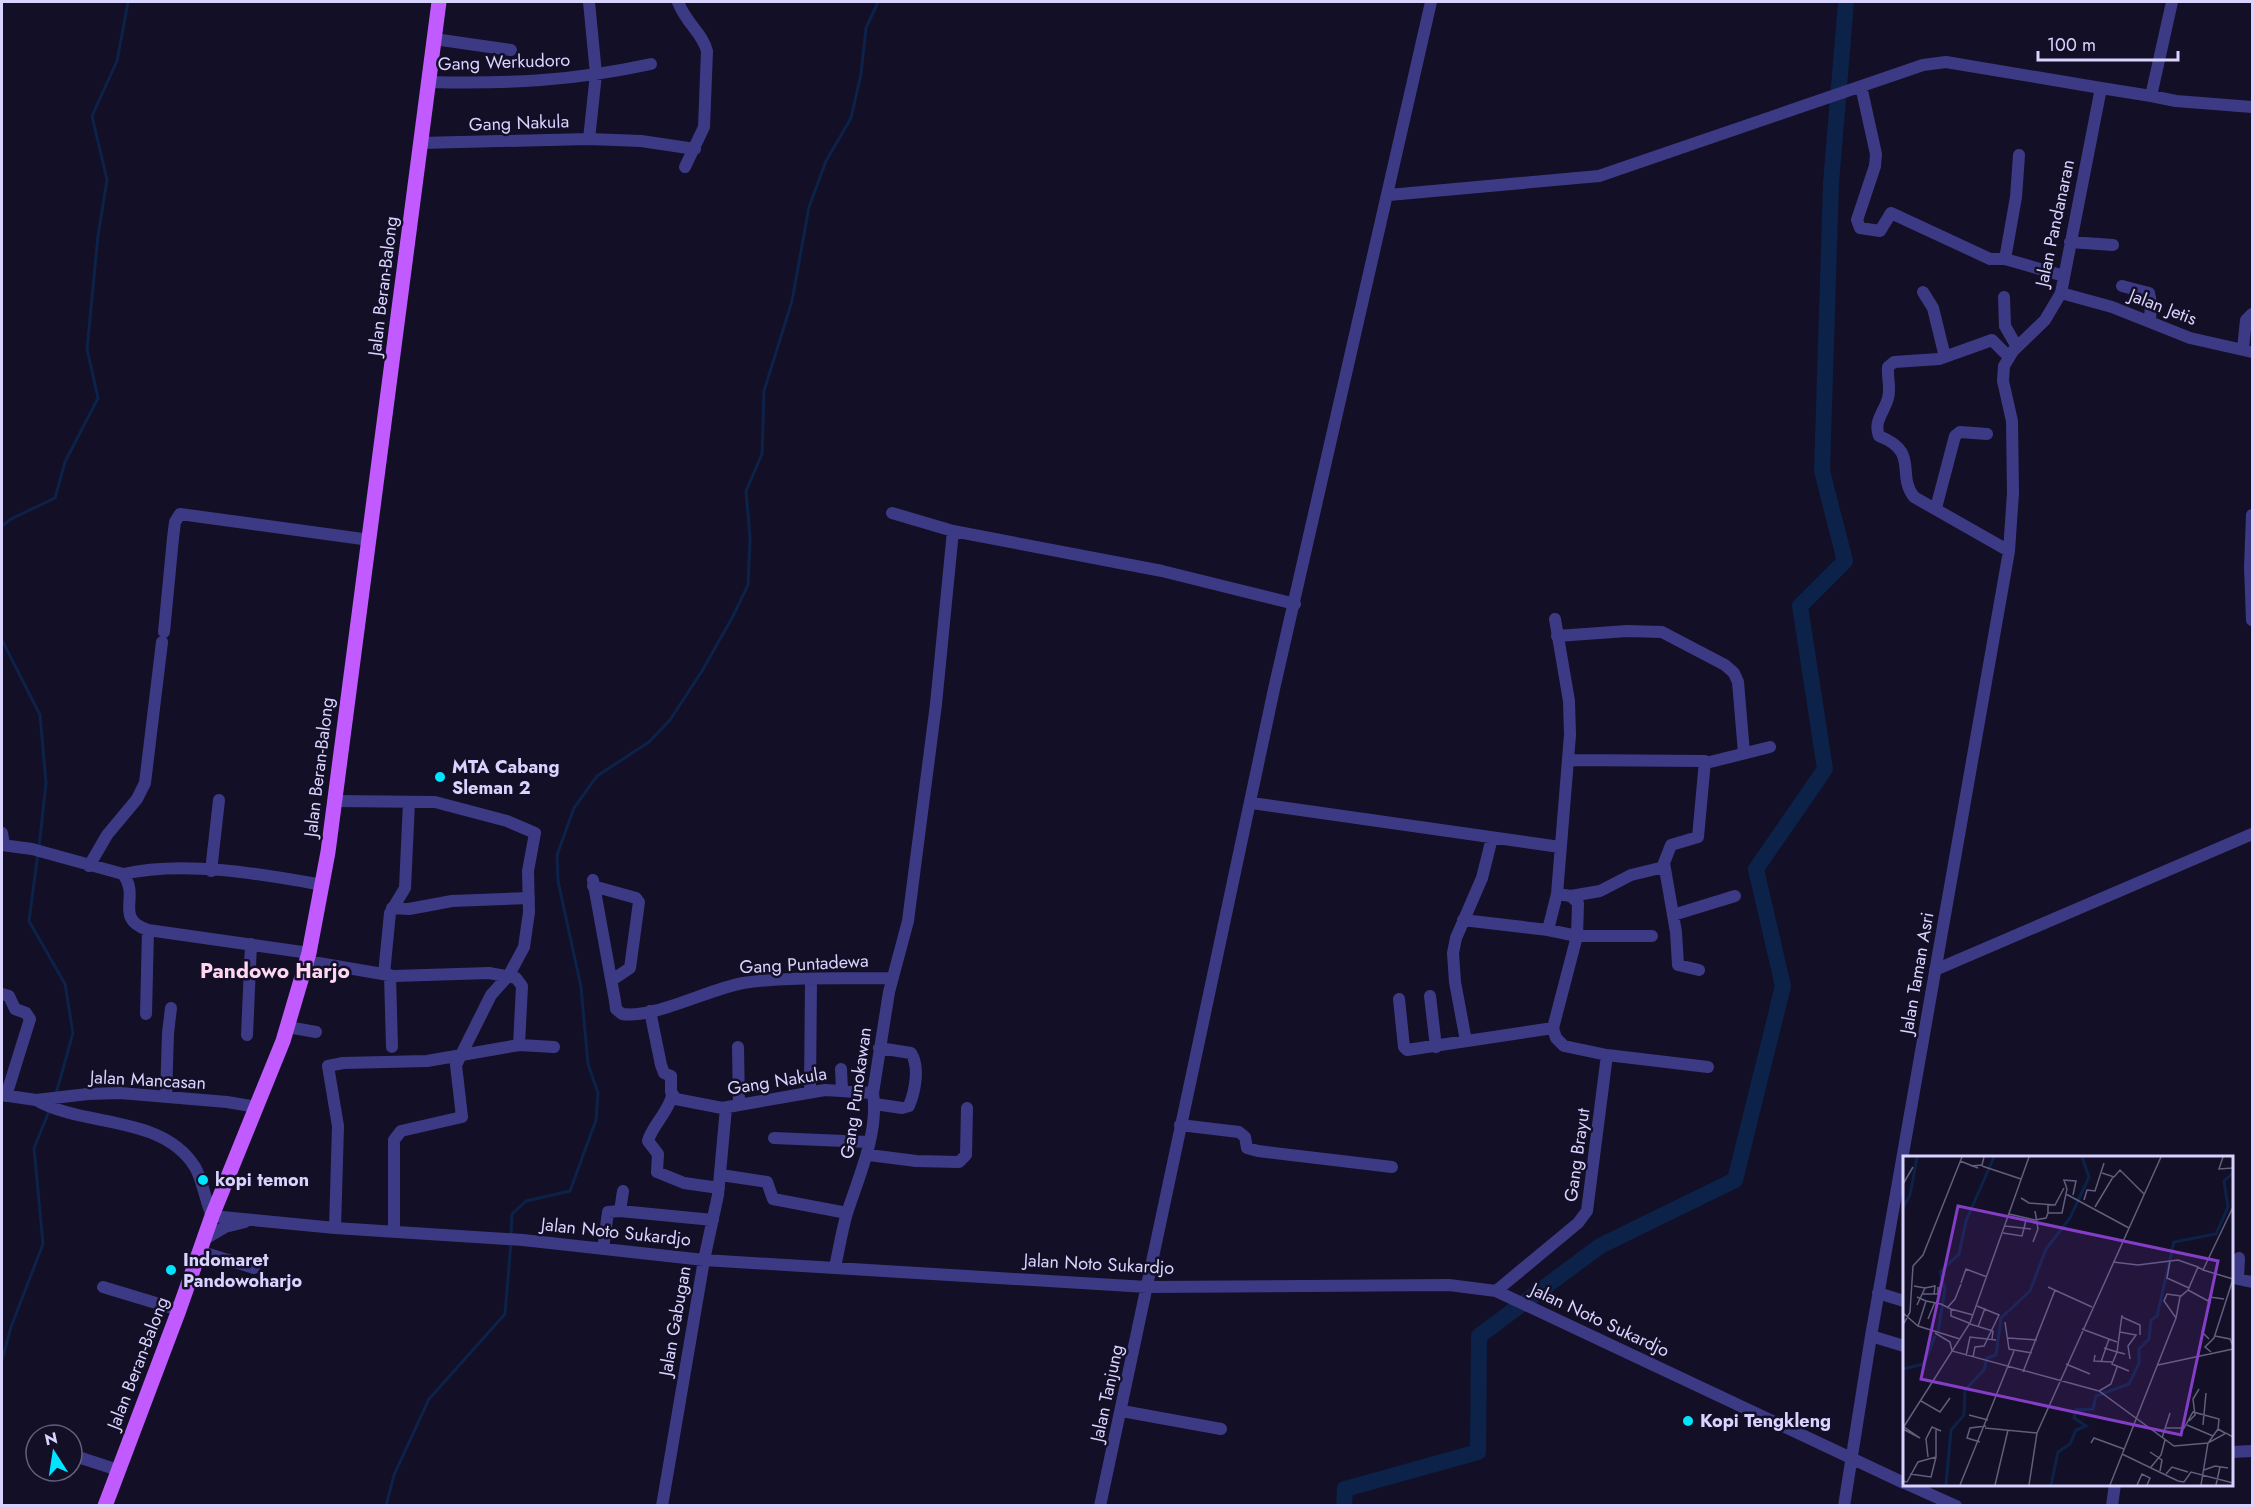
<svg xmlns="http://www.w3.org/2000/svg" width="2254" height="1507" font-family="Jost,sans-serif">
  <rect width="100%" height="100%" fill="#130f26"/>
  <g fill="none" stroke-linecap="round" stroke-linejoin="round">
    <path stroke="#0c2248" stroke-width="3" d="M2,526L11,519L55,498L65,462L98,398L87,349L98,236L107,180L92,116L117,61L128,2
      M2,640L40,715L46,783L39,847
      M38,853L29,921L65,984L73,1033L56,1094
      M511,1235L512,1214L526,1201L570,1191L596,1120L598,1093L588,1064L581,987L558,881L557,855L574,808L597,776L649,742L670,720L702,671L732,618L748,585L750,538L746,491L762,454L764,391L792,301L809,207L826,161L851,118L861,74L866,28L878,2
      M2,1360L11,1327L43,1244L34,1148L50,1109
      M386,1506L394,1475L429,1399L505,1314L511,1242"/>
    <path stroke="#0c2248" stroke-width="16" d="M1344,1506L1345,1489L1478,1452L1479,1336L1600,1246L1735,1180L1783,986L1756,869L1825,769L1800,606L1845,561L1822,471L1831,183L1846,2"/>
    <path stroke="#3d3a85" stroke-width="12" d="M678,2C686,23 703,34 707,51L704,127L685,167
      M434,39L511,50
      M429,82C508,84 573,81 651,64
      M1861,86L1876,154L1875,166L1857,220L1860,228L1880,231L1891,213L1990,259H2005L2064,276
      M2151,96L2176,101L2252,107
      M589,139L641,141L695,149
      M420,143L589,139L596,74L589,2
      M1389,195L1599,176L1923,65L1946,62L2101,88
      M2070,242L2113,245
      M2005,259L2016,197L2019,155
      M2122,286L2149,293L2151,303L2150,321
      M1923,292L1933,308L1945,357
      M2061,293L2112,307L2190,338L2252,352
      M2004,297L2005,326L2017,347
      M2243,349L2246,320L2252,314
      M2009,357L1992,340L1939,359L1894,362L1888,367C1887,377 1891,389 1888,398C1885,411 1873,421 1879,436C1920,452 1896,474 1914,497L2009,551
      M1936,508L1955,436L1960,432L1987,434
      M892,513L953,531L1162,571L1295,604
      M2252,515L2250,567L2252,620
      M164,632L173,538L175,522L180,514L370,540
      M1557,636L1627,631L1662,632L1725,665L1734,673L1738,682L1744,753
      M1569,760L1705,761L1698,837L1671,845L1664,863L1676,932L1678,965L1699,970
      M1706,763L1770,747
      M335,801L435,802L507,821L535,833L528,871L529,912L524,947L509,975L491,995L456,1065L462,1117L401,1131L394,1140V1232
      M1252,803L1560,847
      M2,833L4,845
      M2,845L32,849L123,874C141,897 113,918 148,930L309,953
      M89,866L107,835L137,799L145,783L162,642
      M211,871L219,800
      M123,874C183,860 262,874 323,885
      M593,880L615,1001L616,1009L622,1014C653,1019 709,989 743,983C792,976 843,979 892,978
      M593,886L636,898L639,902L630,968L612,980
      M1571,896L1600,891L1631,875L1664,867
      M392,908L409,909L452,901L529,898
      M1673,915L1735,896
      M1463,920L1548,930L1577,936L1578,903L1571,896L1557,894L1570,735L1569,701L1555,619
      M1548,930L1557,894
      M1652,936H1577L1553,1028L1556,1038L1564,1046L1607,1055L1708,1067
      M307,961L394,976L489,973L516,978L522,986L519,1045
      M1935,970L2252,834
      M384,974L390,913L405,888L409,802
      M390,975L392,1047
      M2,994L9,996L15,1009L26,1013L30,1019L6,1096
      M1430,996L1436,1047
      M1399,999L1404,1047L1407,1050L1553,1028
      M650,1011L661,1065L664,1073L671,1076V1092L676,1099L722,1108L825,1090L873,1093
      M146,1014L148,930
      M288,1027L316,1032
      M247,1035L251,944
      M1466,1041L1455,982L1453,953L1456,938L1482,878L1492,838
      M738,1047L739,1105
      M841,1069L842,1090
      M810,1092L811,980
      M2,1095L36,1100L88,1094L120,1093L227,1102L257,1107
      M672,1096C667,1114 652,1126 648,1141L658,1154L657,1172L684,1183L719,1188
      M166,1097L168,1033L171,1008
      M36,1100C85,1128 162,1114 195,1167C203,1181 205,1200 212,1216L335,1228L523,1240L704,1260L1147,1287L1449,1285L1496,1291L1904,1483
      M875,1104L902,1108L909,1106C915,1091 920,1067 911,1053L879,1048
      M1180,1125L1239,1132L1245,1137L1247,1148L1258,1151L1392,1167
      M774,1138L868,1142
      M869,1155L916,1161L959,1162L966,1155L967,1108
      M721,1175L767,1182L773,1199L847,1213
      M623,1191L620,1211L713,1220
      M335,1228L338,1126L328,1066L343,1063L427,1061L519,1045L554,1047
      M203,1240L225,1227L245,1222
      M603,1249L608,1212L620,1211
      M199,1251L254,1268
      M2239,1258L2238,1279L2252,1282
      M835,1267C839,1249 842,1230 847,1213C859,1176 879,1132 873,1093L889,992L908,921L936,704L953,531
      M103,1287L179,1310
      M1496,1291L1578,1223L1587,1211L1607,1055
      M1878,1293L1904,1301
      M1871,1336L1904,1346
      M1122,1411L1221,1429
      M2232,1452L2252,1451
      M72,1455L118,1470
      M1907,1484L1956,1506
      M662,1506L704,1260L718,1195L726,1108
      M1100,1506L1274,689L1431,2
      M1844,1506L1871,1336L2009,551L2013,493L2012,421L2003,381L2004,366L2013,351L2045,320L2061,293L2101,88L2151,96L2172,2
      M2112,1506L2115,1484"/>
    <path stroke="#c25bff" stroke-width="15" d="M105,1506L179,1310L212,1216L283,1041L309,953L328,852L439,2"/>
  </g>
  <g fill="#00e5ff" stroke="#130f26" stroke-width="2">
    <circle cx="440" cy="777" r="6"/>
    <circle cx="203" cy="1180" r="6"/>
    <circle cx="171" cy="1270" r="6"/>
    <circle cx="1688" cy="1421" r="6"/>
  </g>
  <g text-anchor="middle" stroke-width="5" stroke-linejoin="round" paint-order="stroke">
    <g font-size="18" fill="#d9d4ff" stroke="#130f26">
      <text transform="translate(504 62) rotate(-2)" y="6">Gang Werkudoro</text>
      <text transform="translate(519 123) rotate(-2)" y="6">Gang Nakula</text>
      <text transform="translate(2055 223) rotate(-78)" y="6">Jalan Pandanaran</text>
      <text transform="translate(383 286) rotate(-83)" y="6">Jalan Beran-Balong</text>
      <text transform="translate(2163 307) rotate(21)" y="6">Jalan Jetis</text>
      <text transform="translate(319 767) rotate(-83)" y="6">Jalan Beran-Balong</text>
      <text transform="translate(804 964) rotate(-3)" y="6">Gang Puntadewa</text>
      <text transform="translate(1917 973) rotate(-80)" y="6">Jalan Taman Asri</text>
      <text transform="translate(148 1080) rotate(3)" y="6">Jalan Mancasan</text>
      <text transform="translate(777 1081) rotate(-9)" y="6">Gang Nakula</text>
      <text transform="translate(856 1093) rotate(-82)" y="6">Gang Punokawan</text>
      <text transform="translate(1577 1155) rotate(-82)" y="6">Gang Brayut</text>
      <text transform="translate(616 1232) rotate(6)" y="6">Jalan Noto Sukardjo</text>
      <text transform="translate(1099 1264) rotate(3)" y="6">Jalan Noto Sukardjo</text>
      <text transform="translate(1600 1320) rotate(25)" y="6">Jalan Noto Sukardjo</text>
      <text transform="translate(675 1321) rotate(-80)" y="6">Jalan Gabugan</text>
      <text transform="translate(138 1363) rotate(-69)" y="6">Jalan Beran-Balong</text>
      <text transform="translate(1107 1393) rotate(-78)" y="6">Jalan Tanjung</text>
    </g>
    <g font-size="18" font-weight="bold" fill="#d9d4ff" stroke="#130f26" text-anchor="start">
      <text x="452" y="773">MTA Cabang<tspan x="452" dy="21">Sleman 2</tspan></text>
      <text x="215" y="1186">kopi temon</text>
      <text x="183" y="1266">Indomaret<tspan x="183" dy="21">Pandowoharjo</tspan></text>
      <text x="1700" y="1427">Kopi Tengkleng</text>
    </g>
    <g font-size="21" font-weight="bold" fill="#ffd6f0" stroke="#130f26">
      <text x="275" y="978">Pandowo Harjo</text>
    </g>
  </g>
  <g transform="translate(1903 1156)">
    <rect width="330" height="330" fill="#130f26"/>
    <path fill="none" stroke="#0c2248" stroke-width="3" d="M0,52L7,39L14,1M35,176L42,133L37,116L56,98L63,65L91,1M0,213L21,208L32,180M43,329L48,274L61,259L62,234L81,214L84,202L93,199L98,162L127,135L143,93L167,62L186,21L179,1M148,329L155,296L167,288L173,274L183,270L171,262L173,254L190,253L193,240L226,228L236,207V193L246,183L248,164L254,160L271,86L313,78L325,51L321,25L330,17"/>
    <path fill="none" stroke="#625e7d" stroke-width="1.5" d="M320,1L316,13L330,12M57,5L75,12M68,10L79,9L81,1M79,10L118,23M199,17L211,21L217,14L241,38M160,24L173,25L170,39M0,28L10,11M163,38L226,72M118,42L126,47L152,49L161,32M181,44L184,34L192,35L201,7M145,48V57H159L164,33L161,24M192,51L210,21M106,58L132,64L143,62L145,57M102,70L128,73M100,77L119,80L123,64M130,86L135,73L132,55M267,105L264,122L286,132M210,106L235,109L275,104L295,111M300,114L330,123M58,127L63,113L84,121M11,130L22,132L14,149M145,131L189,151M22,132L32,130L31,138M285,134L307,146L299,176L306,183M20,138H35V131M14,141L23,145L15,170M23,145L38,148L48,153V160L66,167M305,145L307,141L321,143M44,152L52,143L58,128M48,153L70,159M0,157L15,170L57,183M219,161L237,169V179M273,162L261,145L264,138L278,140M25,163L32,146M102,166L106,193L129,197M67,168L90,175L89,183M0,169L7,156L10,110L20,99L59,1M75,171L82,152M179,173L214,186M217,176L233,179L225,190L227,203M32,177L47,186L49,195L196,235L271,290L305,287L323,277L330,281M312,180L327,183L330,190M105,182L134,184M201,192L214,196L219,159M308,196L302,191L311,182L330,123M222,198L214,196L209,208L226,215M192,199L191,205L209,206M63,200L67,181L93,184M70,201L72,191L81,190L96,159L74,150M198,206L206,183M163,208L187,218M255,209L330,193M120,216L152,134M196,235L208,228L214,211M18,245L37,256L47,242M66,259L85,264M286,265L292,259L290,243L296,233M284,269L310,280M300,269L303,237M0,272L67,167L126,1M82,272L134,277M263,272H281L290,256L316,263L315,273L322,277M0,273L17,282L1,271M259,282L267,257M77,286L64,282L67,272L83,270M188,287L191,282L221,293M247,296L259,304L257,315M219,298L275,325L281,326L288,316L330,327M25,301L23,283L29,271L38,275M248,311L258,299L262,284M301,314L312,310L325,312M7,318L28,321L33,301M263,318L269,311L285,316M0,325L4,326L15,306L33,301V273M57,329L111,195M92,329L105,274M126,329L134,277L258,1M207,329L273,162L277,141L285,134L295,111L300,114L330,51M234,329L239,318L247,322L244,329M298,329L305,287L315,273M313,329L317,311"/>
    <path fill="#843dc5" fill-opacity="0.15" stroke="#843dc5" stroke-width="3" d="M55,50L315,105L278,279L18,223Z"/>
    <rect width="330" height="330" fill="none" stroke="#d9d4ff" stroke-width="3"/>
  </g>
  <rect width="2254" height="1507" fill="none" stroke="#d9d4ff" stroke-width="6"/>
  <g transform="translate(54 1453) rotate(348)"><circle r="28" fill="#130f26" stroke="#625e7d" stroke-width="1.5"/>
  <path d="M0-4.5L10 22L0 15L-10 22Z" fill="#00e5ff"/>
  <text y="-9" font-size="16" font-weight="bold" text-anchor="middle" fill="#d9d4ff">N</text>
  </g>
  <path d="M2038 51v9h140v-9" fill="none" stroke="#d9d4ff" stroke-width="3"/>
  <text x="2047" y="51" font-size="18" fill="#d9d4ff" stroke="#130f26" stroke-width="4.5" paint-order="stroke">100 m</text>
</svg>
